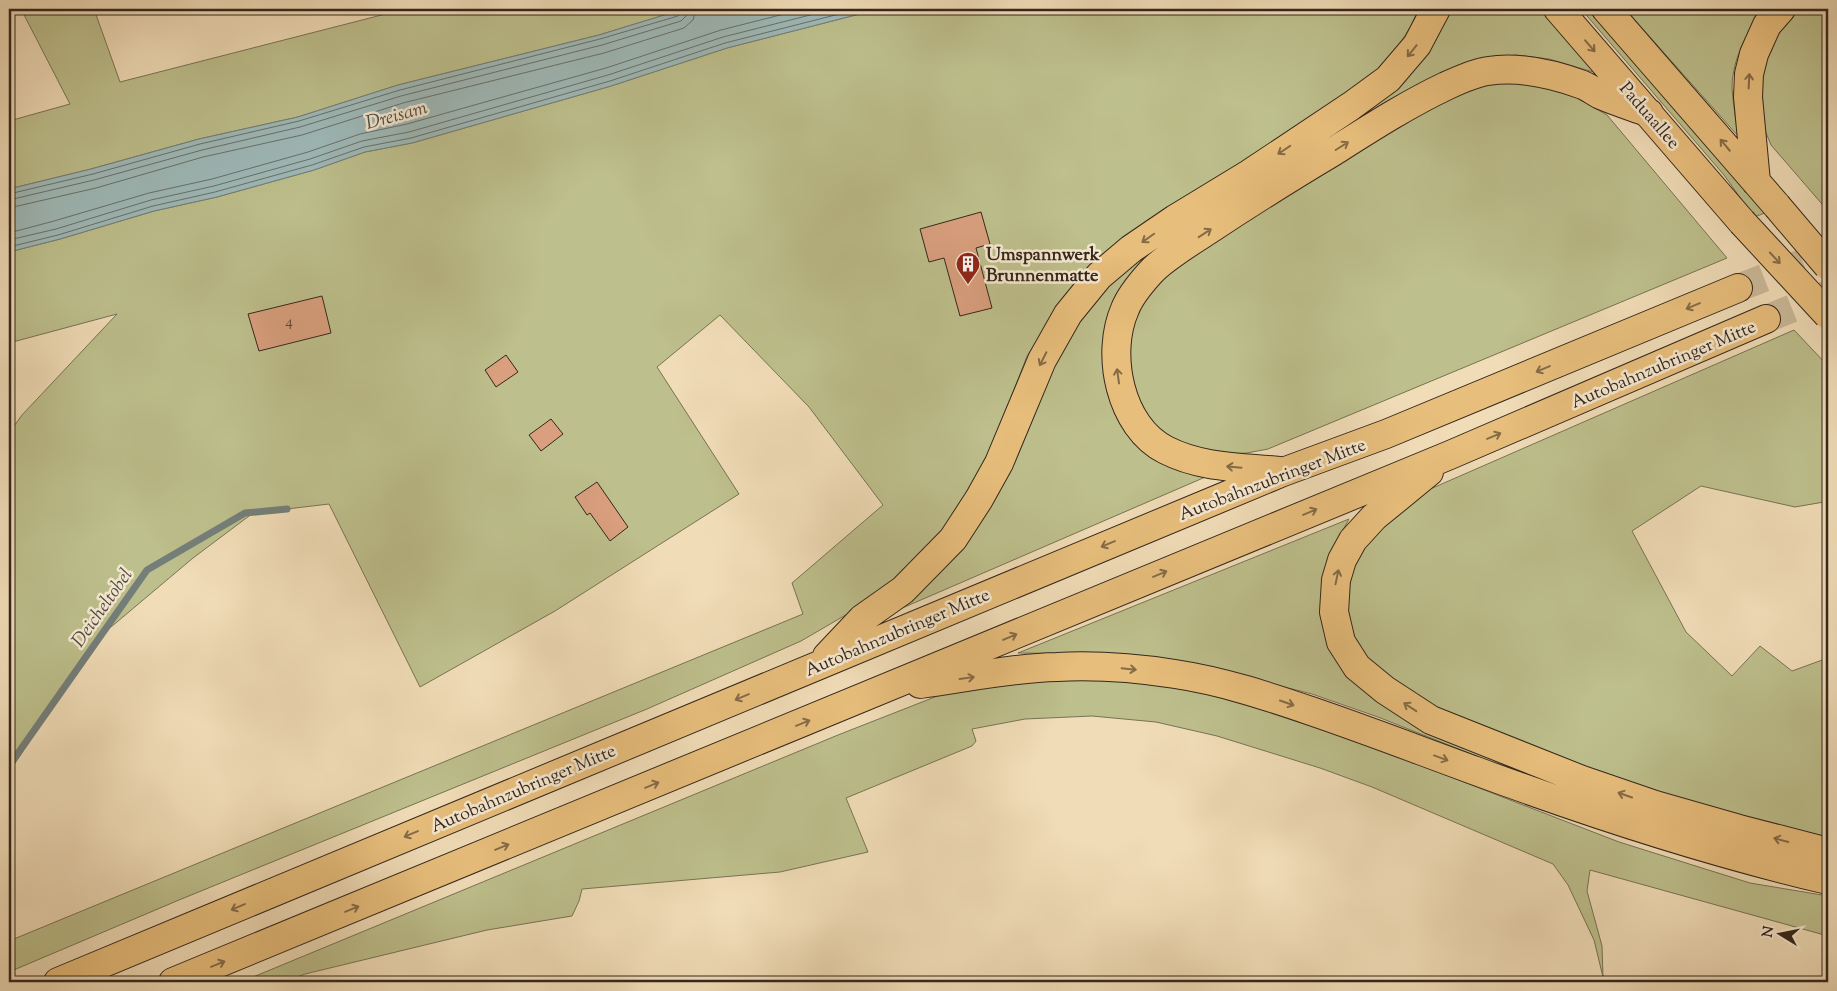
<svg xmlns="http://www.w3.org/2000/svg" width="1837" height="991" font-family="'Sorts Mill Goudy',serif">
  <rect width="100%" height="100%" fill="#f0dcb7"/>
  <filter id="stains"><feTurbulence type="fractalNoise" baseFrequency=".004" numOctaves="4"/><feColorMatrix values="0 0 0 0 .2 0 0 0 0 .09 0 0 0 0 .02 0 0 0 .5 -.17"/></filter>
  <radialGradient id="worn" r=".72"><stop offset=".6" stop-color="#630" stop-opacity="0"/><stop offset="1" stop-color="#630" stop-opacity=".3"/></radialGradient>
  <path fill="#bdbf8c" stroke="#787354" d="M21,9H94L120,82L405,9H684L599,35L398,85L298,117L199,139L91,169L9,189V121L70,104Z
    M879,9H1418C1410,33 1393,54 1375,73L1044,332L1027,356L999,430L977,476L947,528L918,561L868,602L801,641L647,709L179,900L9,972V941L803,614L792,583L883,505L809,407L720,315L657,367L739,494L555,611L420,687L329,504L253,513L193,558L92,643L74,675L9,772V433L22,415L117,314L9,343V252L60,239L154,211L217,197L314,170L365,152L412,143L611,86L727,48Z
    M1445,9H1543L1600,74L1549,59L1516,55L1476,61L1163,248L1107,384L1210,475L900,609L1060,344L1122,269L1293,154Z
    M1581,9H1594L1765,213L1754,217L1724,175Z
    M1625,9H1764C1748,32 1732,58 1732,88C1733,104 1736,120 1738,136Z
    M1797,9H1828V211L1771,145L1762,123L1758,86L1766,50L1792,13Z
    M1501,79L1557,86L1607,115L1727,258L1268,449L1247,453L1223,454L1181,444L1150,424L1126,374L1132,315L1161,273L1420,110L1471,85Z
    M1794,330L1828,366V495L1824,502L1795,507L1701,486L1632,531L1686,632L1732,676L1760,646L1792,671L1825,659L1828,651V839L1650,792L1446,715L1406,692L1361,655L1351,630L1344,603L1360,541L1428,490Z
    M1349,519L1338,539L1329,562L1372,693L1828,861V870L1572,794L1378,717L1312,694L1237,675L1119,654L1018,653Z
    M1100,677L1187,688L1321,727L1619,842L1750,883L1828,896V936L1590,870L1587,891L1602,946L1603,977L1594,940L1568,885L1553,864L1372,787L1320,768L1217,736L1156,722L1092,716L1025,719L972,729L976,741L972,746L846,798L868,852L780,872L582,889L579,901L572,916L487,930L305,974L285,982H241L838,735L945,693L979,686Z"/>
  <path fill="#9eb9b8" stroke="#747f7a" d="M684,9H879L727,48L611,86L412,143L365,152L314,170L217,197L154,211L60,239L9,252V189L91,169L199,139L298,117L398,85L599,35Z"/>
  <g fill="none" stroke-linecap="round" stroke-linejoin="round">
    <path stroke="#69706a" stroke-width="1" d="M9,194L93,174L200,144L299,121L400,90L600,39L678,16L681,13L682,9
      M9,200L94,180L202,150L300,127L401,96L602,45L681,21L686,16L688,9
      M9,208L96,188L203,157L302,135L403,103L604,53L684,28L693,20L696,9
      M9,233L54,221L149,193L212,179L308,152L360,134L407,124L606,68L721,30L804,9
      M9,240L56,229L151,200L214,186L310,159L362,141L409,132L608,75L723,37L834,9
      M9,247L58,235L153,206L215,192L312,165L364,147L411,138L610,81L725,43L859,9"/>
    <path stroke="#747f7a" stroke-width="7" d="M9,766L147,570L245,513L287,509"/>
  </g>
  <path fill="#d99f7e" stroke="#34271d" d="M981,212L990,244L976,248L992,308L960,316L944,258L929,262L920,229Z
    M322,296L331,333L259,351L248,314Z
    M506,355L518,372L496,387L485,370Z
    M551,419L563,434L541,451L529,435Z
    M597,482L628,527L610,541L590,513L587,515L575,497Z"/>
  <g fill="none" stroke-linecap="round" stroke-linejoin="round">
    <path stroke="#cab898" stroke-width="28" stroke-dasharray="28 14" stroke-linecap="butt" d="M1738,288L1828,253
      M1766,319L1828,294"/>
    <defs>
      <path id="highway" d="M1558,9L1742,222
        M1606,9L1777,206
        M1756,182L1748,97L1749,74L1754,54L1767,25L1781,9
        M1279,471C1241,467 1201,468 1166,450C1120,427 1105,354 1125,309C1130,296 1141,283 1150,273C1162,259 1192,241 1207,231C1248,204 1289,178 1331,153C1369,129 1406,105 1446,86C1459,80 1474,73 1488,71C1520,66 1553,74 1583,85C1590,88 1596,93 1603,96C1617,102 1633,107 1649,113
        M1429,472L1374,517L1353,540L1342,560L1336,580L1334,612L1341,642L1357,667L1385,690L1431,720L1582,780L1655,805L1739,829L1828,852
        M827,656L862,619L903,590L953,539L979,499L999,463L1042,360L1068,314L1099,276L1131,249L1175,219L1249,174L1351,106L1388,79L1417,45L1436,9
        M920,684C965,678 1012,668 1057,667C1095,665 1136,668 1175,674C1222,681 1267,696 1311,711C1367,730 1421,751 1476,771C1592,814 1708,852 1828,880
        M58,982L1283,472L1386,434L1738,288
        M173,982L1450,455L1766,319"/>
    </defs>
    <use href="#highway" stroke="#34271d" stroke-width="30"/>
    <use href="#highway" stroke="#e8be7c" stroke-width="28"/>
    <defs>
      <path id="highway-bridge" d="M1777,206L1828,266
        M1742,222L1828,315"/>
    </defs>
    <use href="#highway-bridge" stroke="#34271d" stroke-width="30" stroke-linecap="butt"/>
    <use href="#highway-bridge" stroke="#e8be7c" stroke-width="28"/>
  </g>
  <defs><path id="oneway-shaft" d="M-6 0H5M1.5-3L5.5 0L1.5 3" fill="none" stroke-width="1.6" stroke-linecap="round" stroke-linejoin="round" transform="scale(1.25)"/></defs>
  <g stroke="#856b48">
    <use href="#oneway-shaft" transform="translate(1590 46) rotate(49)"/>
    <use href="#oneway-shaft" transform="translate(1412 51) rotate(129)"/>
    <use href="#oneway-shaft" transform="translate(1749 81) rotate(-87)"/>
    <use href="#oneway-shaft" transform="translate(1725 145) rotate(-130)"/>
    <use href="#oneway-shaft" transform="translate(1342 146) rotate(-32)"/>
    <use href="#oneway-shaft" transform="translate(1284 150) rotate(146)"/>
    <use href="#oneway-shaft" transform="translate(1205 233) rotate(-33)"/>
    <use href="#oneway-shaft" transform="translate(1148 238) rotate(145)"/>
    <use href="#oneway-shaft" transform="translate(1775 258) rotate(47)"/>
    <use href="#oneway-shaft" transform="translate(1693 306) rotate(157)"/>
    <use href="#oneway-shaft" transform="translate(1043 359) rotate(117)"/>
    <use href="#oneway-shaft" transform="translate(1543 369) rotate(157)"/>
    <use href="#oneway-shaft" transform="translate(1118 376) rotate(-98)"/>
    <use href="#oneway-shaft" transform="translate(1494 436) rotate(-23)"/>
    <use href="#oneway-shaft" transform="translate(1234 467) rotate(-175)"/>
    <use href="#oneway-shaft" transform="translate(1310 512) rotate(-23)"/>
    <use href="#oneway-shaft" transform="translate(1108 544) rotate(157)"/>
    <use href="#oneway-shaft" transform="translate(1160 574) rotate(-23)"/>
    <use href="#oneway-shaft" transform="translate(1337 577) rotate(-78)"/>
    <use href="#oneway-shaft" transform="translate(1010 637) rotate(-23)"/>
    <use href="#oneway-shaft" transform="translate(1129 669) rotate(6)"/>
    <use href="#oneway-shaft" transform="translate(967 678) rotate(-8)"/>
    <use href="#oneway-shaft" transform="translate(742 697) rotate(157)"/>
    <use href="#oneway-shaft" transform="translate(1287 703) rotate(19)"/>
    <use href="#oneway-shaft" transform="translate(1410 707) rotate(-147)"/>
    <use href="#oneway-shaft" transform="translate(803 723) rotate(-22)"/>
    <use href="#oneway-shaft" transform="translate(1441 758) rotate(20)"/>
    <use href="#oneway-shaft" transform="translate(652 785) rotate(-22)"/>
    <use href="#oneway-shaft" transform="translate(1625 795) rotate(-161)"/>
    <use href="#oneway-shaft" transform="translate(411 834) rotate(157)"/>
    <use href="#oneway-shaft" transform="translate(1781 840) rotate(-165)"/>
    <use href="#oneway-shaft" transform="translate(502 847) rotate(-22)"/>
    <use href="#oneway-shaft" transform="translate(238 907) rotate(157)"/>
    <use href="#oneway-shaft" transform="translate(352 909) rotate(-22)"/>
    <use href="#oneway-shaft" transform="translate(218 964) rotate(-22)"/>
  </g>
  <defs>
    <symbol id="building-pin" viewBox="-11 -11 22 30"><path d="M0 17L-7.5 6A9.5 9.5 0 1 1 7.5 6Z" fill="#8f2418" stroke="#f5e8d0"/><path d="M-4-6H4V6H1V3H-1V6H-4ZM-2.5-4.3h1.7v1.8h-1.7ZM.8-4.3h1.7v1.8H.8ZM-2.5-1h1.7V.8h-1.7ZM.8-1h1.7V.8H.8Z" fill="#fff"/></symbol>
  </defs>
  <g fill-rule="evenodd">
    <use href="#building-pin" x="954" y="250" width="28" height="38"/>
  </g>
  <g text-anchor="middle" stroke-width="5" stroke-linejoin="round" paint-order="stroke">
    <g font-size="15" fill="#5d4535">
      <text x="289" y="326">4</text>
    </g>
    <g font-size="18" fill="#34271d" stroke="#f5e8d0">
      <text transform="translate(1650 115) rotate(49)" y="6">Paduaallee</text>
      <text transform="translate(1663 364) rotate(-23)" y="6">Autobahnzubringer Mitte</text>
      <text transform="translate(1272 479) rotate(-21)" y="6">Autobahnzubringer Mitte</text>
      <text transform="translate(897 632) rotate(-23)" y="6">Autobahnzubringer Mitte</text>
      <text transform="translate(523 788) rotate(-23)" y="6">Autobahnzubringer Mitte</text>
    </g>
    <g font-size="18" font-weight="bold" fill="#34271d" stroke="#f5e8d0" text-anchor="start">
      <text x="986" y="260">Umspannwerk<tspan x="986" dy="21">Brunnenmatte</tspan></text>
    </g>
    <g font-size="19" font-style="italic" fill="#4e4c44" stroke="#f5e8d0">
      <text transform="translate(396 114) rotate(-15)" y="7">Dreisam</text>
      <text transform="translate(101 607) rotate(-55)" y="7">Deicheltobel</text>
    </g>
  </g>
  <rect width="1837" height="991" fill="none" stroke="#f0dcb7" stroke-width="30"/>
  <rect x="10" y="10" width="1817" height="971" fill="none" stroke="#34271d" stroke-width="2.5"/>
  <rect x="15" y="15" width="1807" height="961" fill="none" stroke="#34271d"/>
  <g transform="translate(1780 934) rotate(280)" stroke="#f5e8d0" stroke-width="4" paint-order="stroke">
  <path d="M0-4L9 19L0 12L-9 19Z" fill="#34271d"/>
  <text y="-8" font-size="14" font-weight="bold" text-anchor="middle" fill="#34271d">N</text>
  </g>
  <rect width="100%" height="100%" filter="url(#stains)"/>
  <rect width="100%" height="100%" fill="url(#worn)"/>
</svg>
